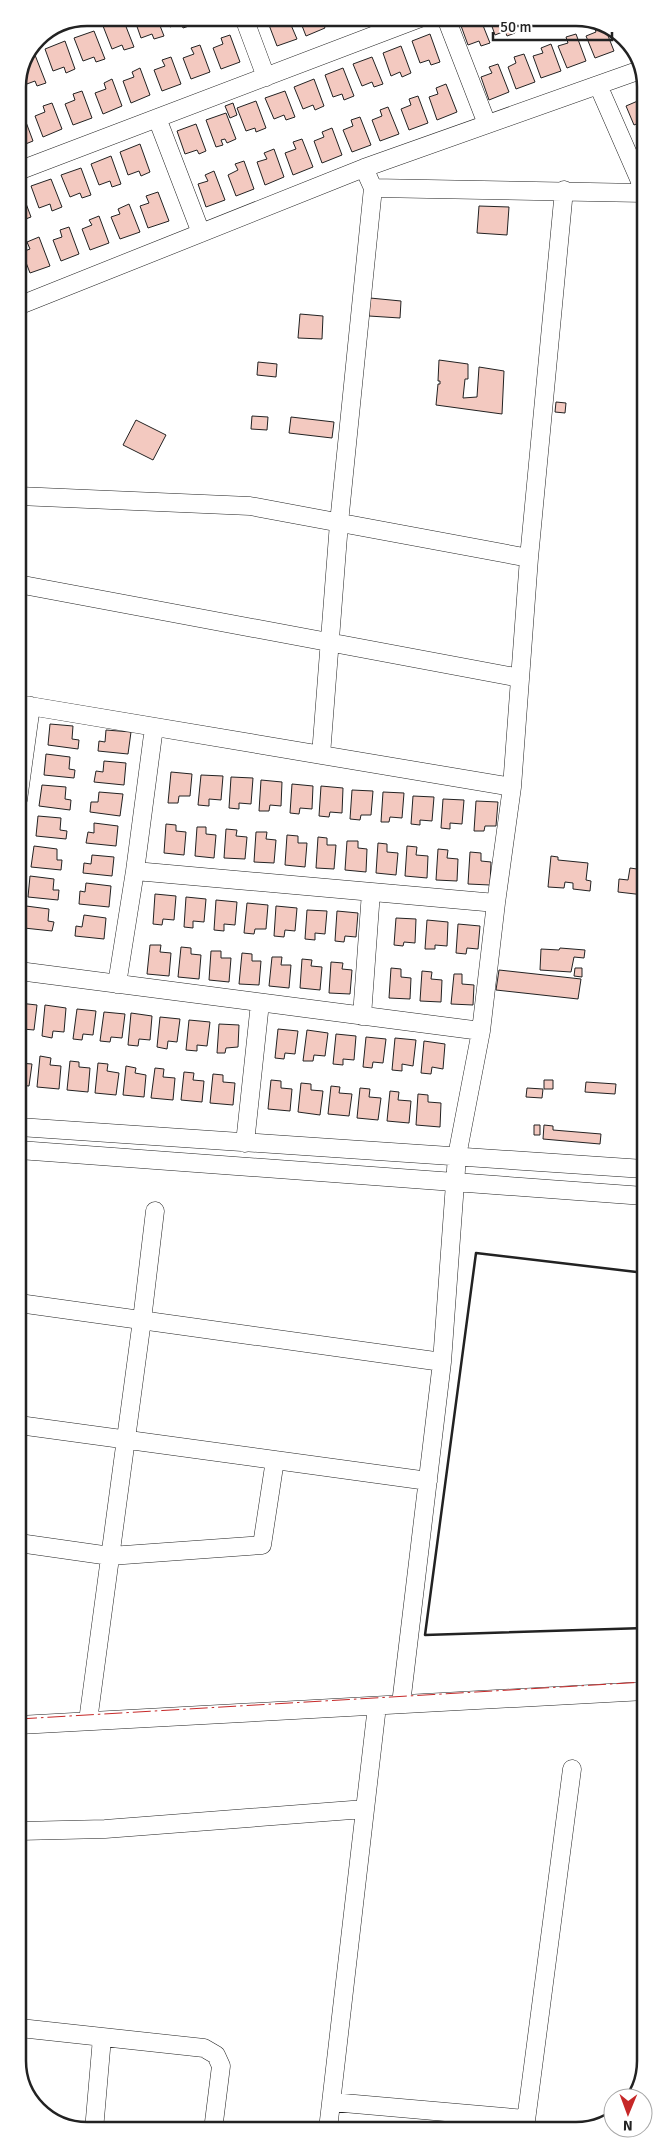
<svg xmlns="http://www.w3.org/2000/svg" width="663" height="2148" font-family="Signika,sans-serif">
  <rect width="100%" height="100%" fill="#fff"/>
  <path fill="#f3c9c0" stroke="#222" d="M134,18H157L164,36L154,39L152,34L141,38Z
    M166,18H189L192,25L183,28L181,23L170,27Z
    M279,18H288L297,39L277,46L269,25L280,21Z
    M299,18H321L325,28L306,36Z
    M333,18H354L336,25Z
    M474,18H480L490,43L481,46L479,41L468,45L460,23Z
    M489,18H510L515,33L507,36L505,31L495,35Z
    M518,18H539L541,23L533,26L532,22L521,26Z
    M123,19L134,47L124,50L122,45L112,49L103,26Z
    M597,25L605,28L614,51L595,58L586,36L596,32L594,26Z
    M94,31L105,59L96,62L94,57L83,61L74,38Z
    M617,33L622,35L628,45L622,47Z
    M430,34L440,62L431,65L429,60L420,63L412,41Z
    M576,34L586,61L567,68L558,46L568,43L566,37Z
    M230,35L240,62L221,69L213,48L223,44L221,38Z
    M65,41L75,69L66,73L64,67L53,71L45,49Z
    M551,44L561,71L541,78L533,56L543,53L541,48Z
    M200,45L210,72L191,79L183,58L194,54L191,48Z
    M401,46L411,73L402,77L400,72L391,76L383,53Z
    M524,54L535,82L516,89L508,67L516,63L514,57Z
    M35,55L46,83L37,86L35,81L24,85L21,77L29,57Z
    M171,57L181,84L162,91L154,70L165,66L162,60Z
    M372,57L383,84L374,87L372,82L362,86L353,64Z
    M498,64L509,92L489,100L481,77L492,73L489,67Z
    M140,68L150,95L131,103L123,81L134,77L132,72Z
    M343,68L354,96L344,100L342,94L333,97L325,75Z
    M112,79L122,106L103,114L95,93L106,89L104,83Z
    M314,79L324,106L315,110L313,105L303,109L294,87Z
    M446,84L457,112L437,120L429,97L438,94L436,88Z
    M82,91L92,118L73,125L65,104L75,100L73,94Z
    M285,91L295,117L286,120L284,115L274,119L265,98Z
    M418,96L428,123L409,130L401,109L411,105L409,99Z
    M640,100L643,107V121L634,125L626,106Z
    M256,101L266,128L256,132L255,128L246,131L237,108Z
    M52,103L62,129L43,137L35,116L45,112L43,106Z
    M233,103L237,115L230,118L225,106Z
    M388,107L399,134L380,141L372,120L382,116L380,110Z
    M226,113L236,139L227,143L225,139L221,140L223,145L216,147L206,120Z
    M23,114L33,141L18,147V116Z
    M360,117L371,145L352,152L343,130L353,126L351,120Z
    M196,124L206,151L199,154L197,150L185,154L177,131Z
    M332,128L342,155L322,163L314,141L324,137L322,132Z
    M302,139L313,167L293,175L285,153L296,149L293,142Z
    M140,144L150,172L141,176L139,171L128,175L120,152Z
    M274,149L284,177L265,185L257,162L267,159L264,153Z
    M111,156L121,184L112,187L110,181L99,185L91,164Z
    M244,161L254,189L236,196L228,175L238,170L235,164Z
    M81,168L91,195L82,198L80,193L70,197L61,175Z
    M214,171L225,200L206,207L198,184L208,181L205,175Z
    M51,179L62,207L52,211L50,204L39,208L31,186Z
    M21,190L31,217L23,220L21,215L18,216V191Z
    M158,192L169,221L148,228L140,206L149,203L146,196Z
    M129,204L140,232L120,239L111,217L120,214L118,209Z
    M479,206L509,207L507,235L477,233Z
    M99,216L109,243L90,250L82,229L92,225L89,220Z
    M69,227L79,254L61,261L53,240L62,237L60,230Z
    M39,237L50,266L30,273L22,252L30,249L27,242Z
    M370,298L401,301L400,318L369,316Z
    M300,314L323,316L322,339L298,338Z
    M439,360L468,364V379H465L463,398L477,397L479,367L504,371L502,414L436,405L438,384H440V381H438Z
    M258,362L277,364L276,377L257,375Z
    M556,402L566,403L565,413L555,412Z
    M252,416L268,417L267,430L251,429Z
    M291,417L334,422L332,438L289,433Z
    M136,420L166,435L153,460L123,445Z
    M50,724L73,726L72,739L79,740L78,749L48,745Z
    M106,730L131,732L128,754L98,751L99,741L105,742Z
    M46,754L70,757L69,769L75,770L74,778L44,775Z
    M104,761L126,763L124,785L94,782L96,771L103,772Z
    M171,772L192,774L190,796H179L178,803H168Z
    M201,775L223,776L221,800L209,799V806L198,805Z
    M231,777L253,778L251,804L239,803V809L229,808Z
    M261,780L282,782L281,806L270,805L269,811H259Z
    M292,784L313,786L312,809L300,808L299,814L290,813Z
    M42,785L66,787L65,799L71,800L70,810L39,806Z
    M321,786L343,788L342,813L330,812L329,817L319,816Z
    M352,790L373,791L371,815H361L360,820L350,819Z
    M99,792L123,794L120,816L90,812L91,802H98Z
    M383,792L404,793L402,818L390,817L389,822H381Z
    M413,796L434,797L432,821L420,820V825L411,824Z
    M443,799L464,800L462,824L450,823V829L441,828Z
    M476,801L498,802L496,826H485L484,831H474Z
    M38,816L61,818L60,830L67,831L66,839L36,836Z
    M94,823L118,826L116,846L86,843L88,832L94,833Z
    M166,824L176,825V831L186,832L184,855L164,853Z
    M197,827H206V834L216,835L214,858L195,856Z
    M226,829L237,830L236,836L247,837L245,859L224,858Z
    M256,832H267L266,839L276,840L274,863L254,862Z
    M287,835L298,836V843H307L305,867L285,865Z
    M318,837L327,838V845H336L334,869L316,868Z
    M347,841H358V848L367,849L366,872L345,870Z
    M378,843L387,844V852L398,853L396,875L376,873Z
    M34,846L57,849V860H62L61,870L31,867Z
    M407,846L417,847L416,855L428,856L427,878L405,876Z
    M438,849L448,850L447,858L458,859L457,881L436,880Z
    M470,852L481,853V861L491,862L490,885L468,884Z
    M92,855L114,857L112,876L83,873L84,863L91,864Z
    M551,856L558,857V860L588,863L586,880L591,881L590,891L573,889V883L565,882L564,888L548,887Z
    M630,868L644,870V895L618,892L619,879L628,880Z
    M30,876L54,879L53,890H59L58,900L28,897Z
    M86,883L111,886L109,907L79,904L80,891L85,892Z
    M155,894L176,896L174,920L163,919L162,925L153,924Z
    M186,897L206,899L204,922L193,921V928L184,927Z
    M216,900L237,902L235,925L224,924V931L214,930Z
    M247,903L268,905L266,929H255L254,934L244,933Z
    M26,906L49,909L48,921L54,922L52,931L24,928Z
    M276,906L297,908L295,931L285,930L284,937L274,936Z
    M307,910L327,911L325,934L315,933V940L305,939Z
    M337,911L358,913L356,937L345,936L344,942L335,941Z
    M84,915L106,918L104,939L75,936L76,926L82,927Z
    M396,918L416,919L415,943L404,942L403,946L394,945Z
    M427,920L448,922L447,946L435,945V949H425Z
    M458,924L480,926L478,949L467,948L466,954L456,953Z
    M150,945H161L160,952L171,953L169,976L147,974Z
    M181,947L191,948V954L201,955L199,979L178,977Z
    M560,948L585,950L584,958L574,957L571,972L540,970L541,949L559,950Z
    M211,951H221V958H231L229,982L209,980Z
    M242,953L252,954V961H261L259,985L239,984Z
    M272,957H282L281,965H291L289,988L269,986Z
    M302,959L312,960L311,966L322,967L320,990L300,988Z
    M331,962L343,963L342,969L352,970L350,994L329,993Z
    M391,968L401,969V977L411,978L410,999L389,998Z
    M575,968H582V977L574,976Z
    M499,970L581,979L578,999L496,990Z
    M422,971L432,972L431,979L442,980L441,1002L420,1001Z
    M454,974H462V984L474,985L473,1005L451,1004Z
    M19,1003L37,1005L34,1030L23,1029L22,1035L19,1034Z
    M45,1005L66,1008L64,1032L53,1031L52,1038L42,1036Z
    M77,1009L96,1011L93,1035L83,1034L82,1040L73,1039Z
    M104,1012L125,1014L122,1038L111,1037L110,1042L100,1041Z
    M131,1013L152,1016L150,1040L139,1039L138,1046L128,1045Z
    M160,1017L180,1019L177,1042L168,1041L167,1049L157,1047Z
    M189,1020L210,1022L207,1046L197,1045V1051L186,1050Z
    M219,1024L239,1025L238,1047L226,1048L225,1053H217Z
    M278,1029L298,1031L295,1054L285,1053L284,1059L275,1058Z
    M307,1030L328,1033L325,1056L314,1055L313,1061H303Z
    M336,1034L356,1036L354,1060L343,1059V1065L333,1064Z
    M366,1037L386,1039L383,1063L373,1062L372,1068L363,1067Z
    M395,1038L416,1040L413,1066L402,1064V1071L392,1070Z
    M424,1041L445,1044L443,1069L432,1067L431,1074L421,1073Z
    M19,1055V1063L32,1064L29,1086L19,1085Z
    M40,1056L51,1058L50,1065L61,1066L59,1089L37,1087Z
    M70,1061L79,1062V1067L90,1068L88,1092L67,1090Z
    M98,1063L108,1064L107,1071L119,1073L116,1095L95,1093Z
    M126,1066L136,1068L135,1073L146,1075L144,1097L123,1095Z
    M155,1068L164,1069L163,1077L175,1078L173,1100L151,1098Z
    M184,1072L194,1073L193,1080L204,1081L202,1102L181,1100Z
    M213,1074L223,1075V1082L235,1083L233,1105L210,1103Z
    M271,1080L281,1081V1088L292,1089L290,1111L268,1109Z
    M544,1080H553V1089H544Z
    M586,1082L616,1084L615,1094L585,1092Z
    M301,1083L311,1084V1090L323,1091L320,1115L298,1112Z
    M331,1086L340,1087L339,1093L352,1094L349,1116L328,1114Z
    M360,1088L370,1089L369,1097L381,1098L378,1120L357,1118Z
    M527,1088L543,1089L542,1098L526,1097Z
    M390,1091L399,1092L398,1100L411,1101L409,1123L387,1121Z
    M418,1094L428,1095V1102L441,1103L440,1127L416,1125Z
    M534,1125H540V1135H534Z
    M544,1125L553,1126V1130L601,1134L600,1144L543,1139Z"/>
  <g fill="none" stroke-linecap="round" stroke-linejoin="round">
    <defs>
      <path id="minor" d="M244,18L266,77
        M446,18L487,124
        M598,85L643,188
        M157,118L201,233
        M18,171L420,18
        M373,188L643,193
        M18,306L364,168L643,69
        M18,496L250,506L529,558
        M18,584L520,678
        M18,704L512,787
        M154,727L135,871L496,903
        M321,755L339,523L373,188L364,168
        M18,800L31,706
        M19,971L481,1031
        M117,984L135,871
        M362,1016L371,892
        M19,1127L644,1169
        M245,1143L260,1003
        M19,1150L644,1196
        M19,1303L442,1362
        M19,1425L428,1481
        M19,1543L110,1556L262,1545L275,1460
        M401,1704L442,1362L457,1156L481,1031L496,903L512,787L529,558L564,190
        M88,1721L142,1320L155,1211
        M19,1725L645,1691
        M20,1831L105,1829L365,1809
        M20,2028L204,2048L216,2055L221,2066L213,2130
        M332,2102L526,2119
        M525,2128L572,1769
        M328,2129L377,1706
        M94,2130L102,2038"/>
    </defs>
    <use href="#minor" stroke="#222" stroke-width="19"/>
    <use href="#minor" stroke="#fff" stroke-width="18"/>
    <path stroke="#222" stroke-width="2.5" d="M645,1273L476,1253L425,1635L645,1628"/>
    <path stroke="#c62828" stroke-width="1" stroke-dasharray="18 4 2.5 4" stroke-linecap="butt" d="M19,1719L645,1682"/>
  </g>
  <path d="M0 0H663V2148H0ZM87 26H576A61 61 0 0 1 637 87V2061A61 61 0 0 1 576 2122H87A61 61 0 0 1 26 2061V87A61 61 0 0 1 87 26Z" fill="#fff" fill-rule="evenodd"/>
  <path fill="none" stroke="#222" stroke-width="2.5" d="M87 26H576A61 61 0 0 1 637 87V2061A61 61 0 0 1 576 2122H87A61 61 0 0 1 26 2061V87A61 61 0 0 1 87 26Z"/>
  <g transform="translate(628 2113) rotate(181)"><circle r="24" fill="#ffffff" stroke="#a7a7a7"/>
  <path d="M0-4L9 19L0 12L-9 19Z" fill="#c62828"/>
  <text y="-8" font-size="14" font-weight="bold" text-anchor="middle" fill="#222222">N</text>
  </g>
  <path d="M493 32v8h119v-8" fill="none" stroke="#222222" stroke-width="2.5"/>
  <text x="500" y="32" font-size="15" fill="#222222" stroke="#ffffff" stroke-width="4" paint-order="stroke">50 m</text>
</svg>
